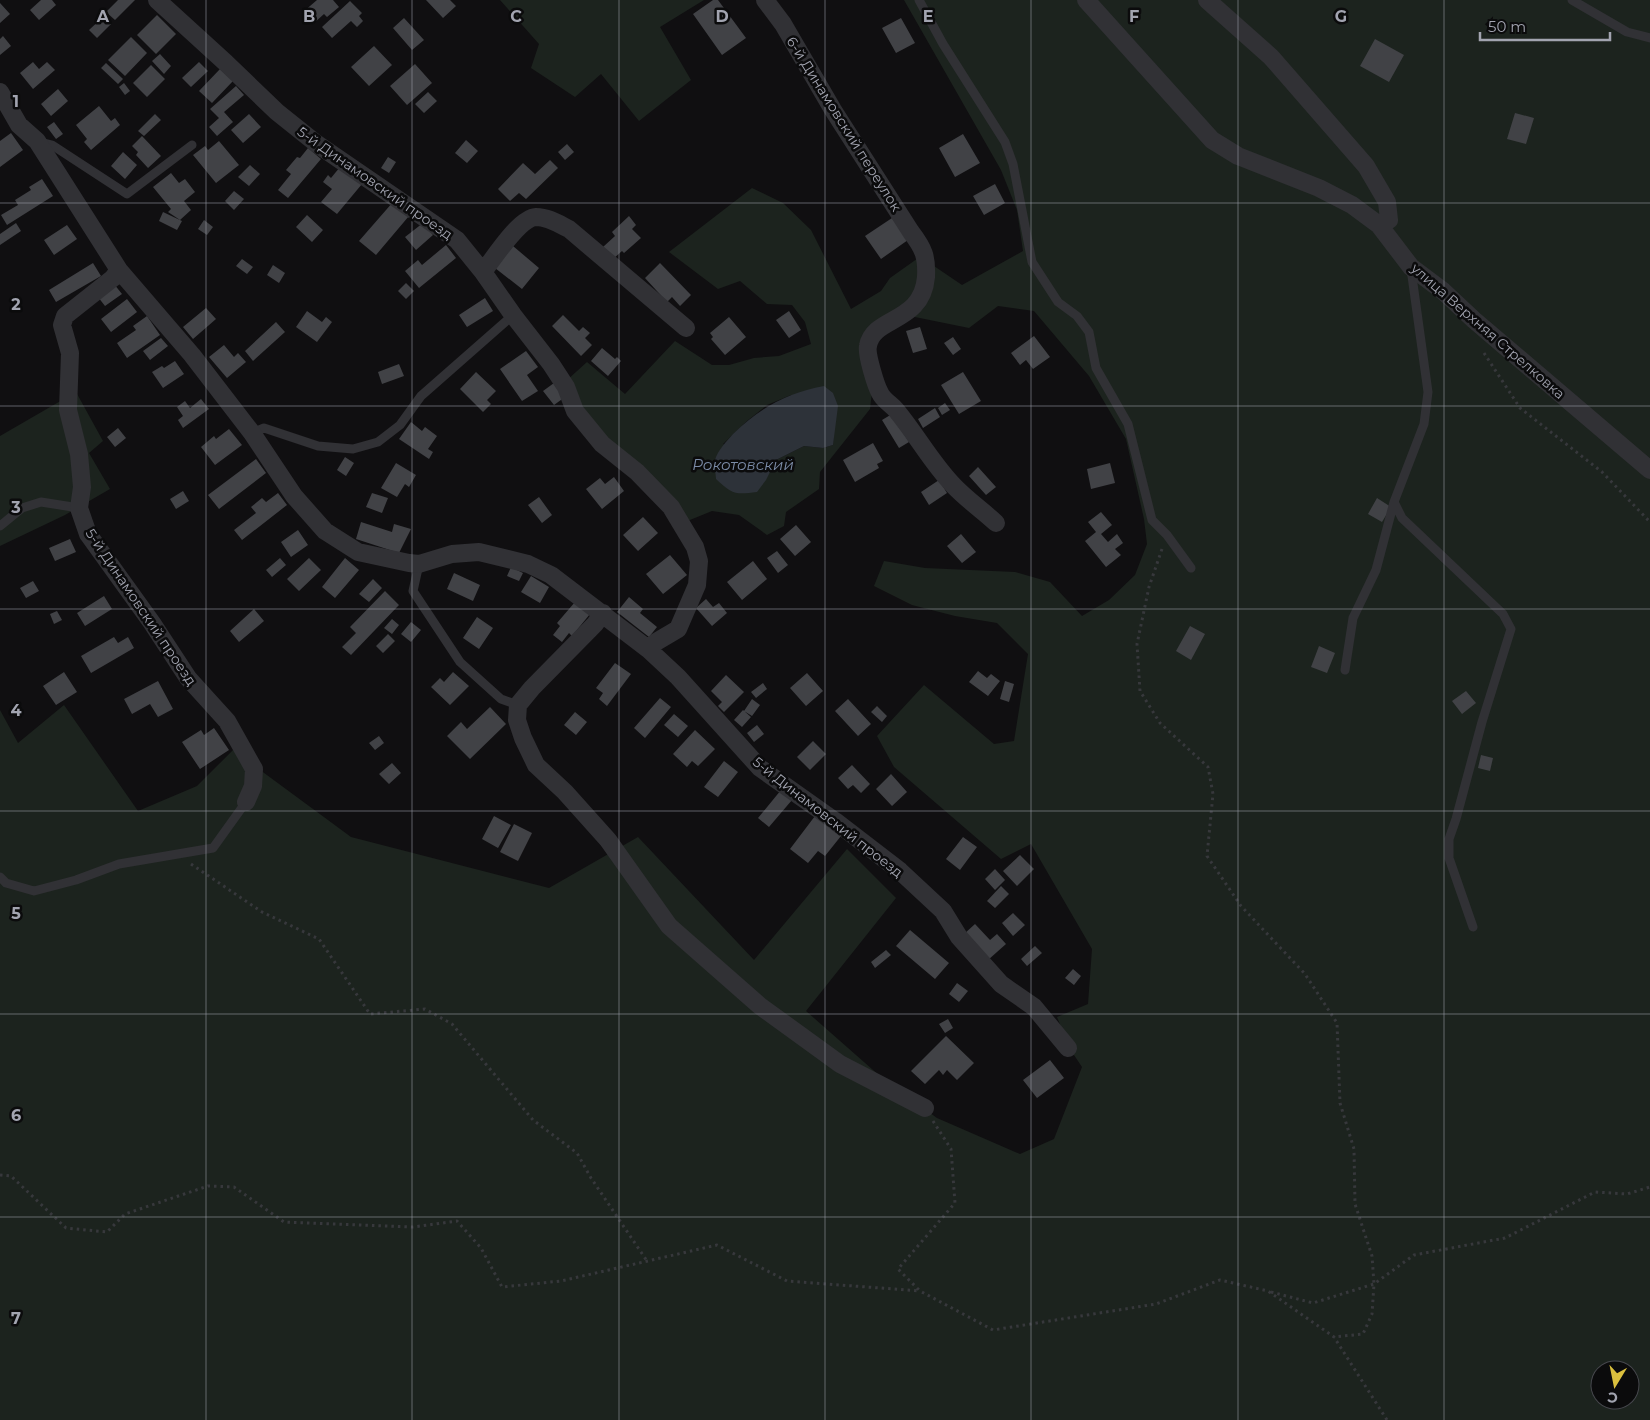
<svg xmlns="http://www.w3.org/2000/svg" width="1650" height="1420" font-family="Montserrat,sans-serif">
  <rect width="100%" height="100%" fill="#100f11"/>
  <path fill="#1c231e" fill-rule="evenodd" d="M500,0H704L660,27L691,80L639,121L601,74L575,97L531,68L539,44Z
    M904,0H1650V1420H0V710L18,743L64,705L138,811L197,786L233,750L351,837L549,888L638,837L754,960L847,849L896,898L806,1011L881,1077L937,1118L1020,1154L1054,1139L1082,1067L1070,1049L1057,1017L1088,1004L1092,949L1031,844L1001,859L894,767L877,736L924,685L994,744L1014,741L1028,654L997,623L955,616L912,605L874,586L884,561L925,568L1015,572L1050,582L1082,616L1109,600L1135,575L1147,544L1144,519L1126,439L1089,376L1034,311L998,306L969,328L910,316L934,266L962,285L1023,251L1017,210L1001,170ZM1600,1370H1630V1400H1600Z
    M752,188L783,203L811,230L851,309L881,291L890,278L921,256L915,298L865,337L859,346L872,392L870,409L820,472L819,489L786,512L784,526L767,535L739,515L712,511L685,522L604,439L566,381L587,362L625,394L675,341L712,365H729L754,358L779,356L811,344L805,322L792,305L767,304L740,281L718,289L669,252ZM791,395L834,426L833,445L823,448L804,446L776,460L723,444L747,421L767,405Z
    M76,392L103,441L89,453L110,489L65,515L0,546V436Z"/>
  <path fill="#2d3239" d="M824,386L833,393L838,406L833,445L823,448L804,446L776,460L766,480L757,492C735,495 732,494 716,479C716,473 713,465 715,460C718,450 726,442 733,434C759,408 787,393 824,386Z"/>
  <path fill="#414246" d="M41,0H52L56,5L39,20L30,10Z
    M118,0H135L115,20L106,12Z
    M317,0H333L339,7L327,17L324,14L313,24L303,12Z
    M426,0H450L456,6L443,18Z
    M713,0H718L746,38L722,55L693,14Z
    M350,1L362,13L359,16L363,21L357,27L351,21L332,38L322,27Z
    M0,3L10,14L0,23Z
    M157,15L176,34L156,54L137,35Z
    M103,17L111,24L97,38L89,30Z
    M404,18L424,40L412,50L393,28Z
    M901,18L915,43L896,53L882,28Z
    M3,36L11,46L0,55V39Z
    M131,37L147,53L125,76L108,60Z
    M1375,39L1404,55L1389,82L1360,66Z
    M374,46L392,65L369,86L351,67Z
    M160,54L171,66L164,74L152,61Z
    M33,62L39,69L47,62L55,70L33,89L20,73Z
    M199,62L208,71L191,87L182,78Z
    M106,63L123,79L118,84L101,68Z
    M415,64L432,83L407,105L390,86Z
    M151,65L165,79L147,97L133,83Z
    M220,69L233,81L212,103L199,91Z
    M124,83L130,91L125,95L119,87Z
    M236,86L244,95L224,112L233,122L217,136L209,127L219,118L210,109Z
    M58,89L68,101L51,116L41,104Z
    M428,92L437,101L424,113L415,104Z
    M99,106L111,121L115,118L120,125L91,150L84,142L87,139L76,125Z
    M1515,113L1534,118L1526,144L1507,139Z
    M155,114L161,120L144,136L138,131Z
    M249,114L261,127L243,143L231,130Z
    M54,122L63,134L56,139L47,127Z
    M11,133L23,150L0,167V141Z
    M963,134L980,163L955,177L939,148Z
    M142,136L161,156L148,168L136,155L138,152L132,146Z
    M466,140L478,151L467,163L455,153Z
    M219,141L239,165L216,183L193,155L205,146L208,150Z
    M567,144L574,152L565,160L558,152Z
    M308,148L321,159L288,198L278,190L291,174L286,170L297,157L300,158Z
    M123,152L137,165L125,179L111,166Z
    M388,157L396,162L389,173L381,168Z
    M550,160L558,168L526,199L519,193L510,201L498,189L523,163L535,174Z
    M250,165L260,174L249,186L238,177Z
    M340,167L362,184L337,214L321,202L332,189L323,182L328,175L331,178Z
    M171,173L179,183L185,179L195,192L184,201L191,210L180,220L168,212L171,209L153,187Z
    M42,179L53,196L7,225L1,215L18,205L15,200L31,190L29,187Z
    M995,184L1005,203L984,215L973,196Z
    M234,191L244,199L234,210L225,201Z
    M393,202L409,216L376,255L359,241Z
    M163,212L182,221L177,230L159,221Z
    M307,215L323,230L312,242L296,227Z
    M629,216L636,225L632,229L641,238L624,253L622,251L613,259L603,247L615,236L612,232Z
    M892,218L908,240L881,259L865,236Z
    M204,220L213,227L207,235L198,229Z
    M16,223L21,231L0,245V234Z
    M423,223L433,235L416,250L405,237Z
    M67,225L77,239L54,255L44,240Z
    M446,245L456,258L419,288L405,271L418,260L422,265Z
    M513,246L539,268L522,289L495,268Z
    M242,259L253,267L247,274L236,266Z
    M93,263L101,276L56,302L49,290Z
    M660,263L691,295L680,306L672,297L667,302L645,278Z
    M273,265L285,273L279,283L267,275Z
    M406,283L414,291L406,299L398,291Z
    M114,284L122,294L105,306L98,297Z
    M485,298L493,311L467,327L459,315Z
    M127,299L137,312L111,332L101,319Z
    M206,308L216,319L193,339L183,327Z
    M307,311L322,322L326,317L332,322L317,342L296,327Z
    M789,311L801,330L789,338L776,320Z
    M563,315L579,331L583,327L590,333L585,338L592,345L581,356L552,326Z
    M147,316L160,335L127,358L117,343L136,330L133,326Z
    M729,317L746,337L725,355L711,339L713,337L710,333Z
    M276,322L285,332L253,361L245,351Z
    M920,327L927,349L913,353L906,331Z
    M1034,336L1050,357L1033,369L1026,360L1020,365L1011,353Z
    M953,337L961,349L953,355L944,343Z
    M161,338L168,346L150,360L143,351Z
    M224,345L234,357L238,353L246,362L227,378L209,357Z
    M602,348L615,359L617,357L621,361L608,376L591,361Z
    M526,351L538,367L527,375L538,391L522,401L500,369Z
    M175,361L184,374L163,388L152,372L162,366L164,368Z
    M399,364L404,376L382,384L378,372Z
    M476,372L496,391L487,400L491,404L483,412L460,389Z
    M963,372L981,401L959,414L941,385Z
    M554,383L565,397L554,405L543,391Z
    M201,399L209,409L183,428L178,420L183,416L177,407L185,401L190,408Z
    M945,403L950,410L942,415L938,408Z
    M935,408L940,417L923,428L918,419Z
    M892,414L909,442L899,448L882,420Z
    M411,422L422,431L425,427L437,436L428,449L433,452L429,459L399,439Z
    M118,428L126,438L115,447L107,437Z
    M229,429L242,445L215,465L201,447L214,436L216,439Z
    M873,443L883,461L877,464L879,468L855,482L843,460Z
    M345,457L354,463L346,476L337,470Z
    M256,459L266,473L219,509L208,495Z
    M396,463L416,475L409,487L405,484L397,497L381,488Z
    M1110,463L1115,483L1091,489L1087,469Z
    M978,467L996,487L986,495L969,476Z
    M614,477L624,491L602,509L586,489L600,478L605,484Z
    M939,480L947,493L929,505L921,492Z
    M183,491L189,501L176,509L170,499Z
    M278,493L287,505L242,540L234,530L256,513L251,507L262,498L266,502Z
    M372,493L388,498L382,513L366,507Z
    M539,497L552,515L542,523L528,505Z
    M1377,498L1391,507L1382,522L1368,514Z
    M1101,512L1112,525L1101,534L1108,542L1117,534L1123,543L1115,549L1121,555L1106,567L1085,541L1096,532L1088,522Z
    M643,517L658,533L638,551L623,535Z
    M361,522L392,532L394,524L411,529L399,553L356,539Z
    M796,525L811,542L795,556L780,539Z
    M298,530L308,545L291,557L281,542Z
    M961,534L976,552L962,563L947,546Z
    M70,539L76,552L55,561L49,548Z
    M777,551L788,565L778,573L767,558Z
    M670,555L687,575L663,594L646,574Z
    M280,558L286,565L272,577L266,570Z
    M309,558L321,570L299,591L287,579Z
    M345,558L359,570L335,598L322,587Z
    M753,561L767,579L742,600L727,582Z
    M511,567L523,573L519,581L507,576Z
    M454,573L480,585L473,601L447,589Z
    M531,576L549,587L540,603L521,592Z
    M373,579L382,588L369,602L359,594Z
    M33,581L39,591L26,598L20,588Z
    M385,591L399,605L351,655L342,647L356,633L350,627Z
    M104,596L112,609L85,626L77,613Z
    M629,597L643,609L640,613L657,627L649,637L617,612Z
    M706,599L713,607L719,603L727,613L712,626L696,608Z
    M575,602L590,614L572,636L569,633L562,642L553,635L560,626L557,623Z
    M254,609L264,621L239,642L230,631Z
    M57,611L62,620L54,624L50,614Z
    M477,617L493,628L479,649L463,638Z
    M392,619L399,625L392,634L384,628Z
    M411,622L421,630L411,642L401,634Z
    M1190,626L1205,634L1191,660L1176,651Z
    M388,634L395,641L383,653L376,646Z
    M114,637L118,643L128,637L134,648L91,673L81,656Z
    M1319,646L1335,653L1327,673L1311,667Z
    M615,663L631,674L607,706L599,699L603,693L596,688Z
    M978,671L987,678L991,674L1000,681L988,696L969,682Z
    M64,672L77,692L56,705L43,686Z
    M453,672L469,686L450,705L431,687L440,678L444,682Z
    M807,673L823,691L806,706L790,688Z
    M726,675L744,692L724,712L718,706L722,702L711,691Z
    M158,681L173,709L158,717L150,704L132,714L124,699Z
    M1005,681L1014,684L1009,702L1000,699Z
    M763,683L767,689L756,698L751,692Z
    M1466,691L1476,703L1462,714L1452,701Z
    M660,698L671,707L645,738L634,728Z
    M752,699L760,705L752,716L744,711Z
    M848,699L871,724L858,736L835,711Z
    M877,706L887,716L882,722L871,712Z
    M490,707L506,724L470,759L447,736L461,722L467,729Z
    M743,710L751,717L742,727L734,720Z
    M575,712L587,722L576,735L564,725Z
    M674,714L688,726L678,737L664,725Z
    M757,725L764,734L754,742L747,733Z
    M214,728L229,750L200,769L182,742L201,730L204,735Z
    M695,730L715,749L698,766L692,761L687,767L673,754Z
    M379,736L384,743L375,750L369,743Z
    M813,741L826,754L810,770L797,757Z
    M1481,755L1493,758L1490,771L1478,768Z
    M724,761L738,772L718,797L704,787Z
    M392,763L401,773L389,784L379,774Z
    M852,765L870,784L861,793L853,785L848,789L838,778Z
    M891,774L907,792L892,806L876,789Z
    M781,790L792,800L769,827L758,818Z
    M494,816L511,825L498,848L482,839Z
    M815,816L841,836L825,856L818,851L808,863L790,849Z
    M514,824L532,833L518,861L500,852Z
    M963,837L977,847L960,870L946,859Z
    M1020,855L1034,869L1017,886L1003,871Z
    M995,869L1005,880L995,890L985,879Z
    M1001,886L1009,894L995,908L987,901Z
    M1013,913L1025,925L1013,936L1002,923Z
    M975,924L990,940L997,934L1006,944L988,960L964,934Z
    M910,930L949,963L935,979L896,946Z
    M1035,946L1042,953L1027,966L1021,959Z
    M886,950L891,955L875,968L871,962Z
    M1073,969L1081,976L1074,985L1065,978Z
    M957,983L968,991L959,1002L949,994Z
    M948,1019L953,1028L945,1033L939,1024Z
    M946,1036L974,1063L957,1080L947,1070L943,1075L939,1070L925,1084L911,1071Z
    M1050,1060L1064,1078L1037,1098L1023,1080Z"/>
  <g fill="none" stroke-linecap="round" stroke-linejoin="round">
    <path stroke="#37383c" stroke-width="3" stroke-dasharray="2.5 4" stroke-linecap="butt" d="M1484,353L1520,408L1602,472L1650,522
      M1162,549L1149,587L1137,644L1140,691L1160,723L1208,767L1213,794L1207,856L1241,906L1305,974L1337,1023L1340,1103L1354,1149L1355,1204L1372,1256L1374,1284L1372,1314L1363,1334L1334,1337
      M191,864L262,912L319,939L370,1014L425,1009L452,1024L533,1120L577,1153L591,1178L647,1261
      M933,1121L951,1149L955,1203L898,1269L920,1291L993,1330L1156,1304L1220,1280L1268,1291L1334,1337L1387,1420
      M0,1175L11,1176L66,1228L107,1232L125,1214L208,1186L234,1187L284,1222L413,1227L457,1221L481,1248L502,1287L561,1281L717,1245L787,1281L920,1291
      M1271,1292L1313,1303L1374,1284L1414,1255L1505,1238L1595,1192L1627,1194L1650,1187"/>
    <path stroke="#313135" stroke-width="9" d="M919,0L943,44L1005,142L1013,164L1032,262L1058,302L1077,316L1089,332L1096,368L1128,424L1152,520L1167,535L1191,568
      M1572,0L1627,32L1650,38
      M40,142L52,145L127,194L192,145
      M252,433L264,428L318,446L353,449L378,442L400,425L421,396L513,315
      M1394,502L1402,518L1503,614L1511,629L1482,722L1456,819L1449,839V858L1473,927
      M0,526L22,508L41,502L79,508
      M419,564L413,591L460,662L501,699L518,705
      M1345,670L1353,618L1376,570L1394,502L1424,424L1428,392L1411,269
      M0,877L6,883L34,891L76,880L119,864L213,848L246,802"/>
    <path stroke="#313135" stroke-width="18" d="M157,0L226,63L277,112L317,144L457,240L483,272L513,315L551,364L566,387L575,411L602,444L637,472L671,507L695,547L699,561L697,585L678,629L656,642L648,649
      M765,0L783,24L833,110L911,232C924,249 927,257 926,277C922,324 873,316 868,346C866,354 876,386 880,393C883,400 891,404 896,410C916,434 931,462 953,485C966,499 982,510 996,523
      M1086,0L1212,140L1238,156L1319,188L1352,205L1379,225
      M1207,0L1271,57L1366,166L1387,202L1389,220L1379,225L1411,267L1443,291L1474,320L1650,470
      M0,92L19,125L37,141L119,270L192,355L252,433L294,496L325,531L358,552L409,563L419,564L452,554L479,552L528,564L551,575L648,649L678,677L760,768L835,821L900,871L943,911L959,937L1001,984L1034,1007L1068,1048
      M119,270L113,278L65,316L62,325L70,353L68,410L79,454L82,487L79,508L88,534L152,623L188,678L227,721L254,769L253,786L246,802
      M483,272C494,258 519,218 536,217C548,217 559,224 569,229L686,328
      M603,613L595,624L532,688L518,705L517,720L523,738L536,765L565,792L608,840L669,926L760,1006L840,1064L925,1108"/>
  </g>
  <path fill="none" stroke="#a2a4b0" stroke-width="1" stroke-opacity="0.55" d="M206,0V1420M412,0V1420M619,0V1420M825,0V1420M1031,0V1420M1238,0V1420M1444,0V1420M0,203H1650M0,406H1650M0,609H1650M0,811H1650M0,1014H1650M0,1217H1650"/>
  <g text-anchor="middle" stroke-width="5" stroke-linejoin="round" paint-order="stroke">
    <g font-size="14" fill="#a2a4b0" stroke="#0b0b0c">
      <text transform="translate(844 124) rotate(58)" y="5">6-й Динамовский переулок</text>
      <text transform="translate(375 183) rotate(35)" y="5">5-й Динамовский проезд</text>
      <text transform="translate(1488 331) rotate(41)" y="5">улица Верхняя Стрелковка</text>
      <text transform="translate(141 607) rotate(56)" y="5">5-й Динамовский проезд</text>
      <text transform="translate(828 817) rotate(38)" y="5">5-й Динамовский проезд</text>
    </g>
    <g font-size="15" font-style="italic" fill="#7c8ca8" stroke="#0b0b0c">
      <text x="743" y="470">Рокотовский</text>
    </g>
  </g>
  <g font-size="16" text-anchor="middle" font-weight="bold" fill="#a2a4b0" stroke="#0b0b0c" stroke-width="5" stroke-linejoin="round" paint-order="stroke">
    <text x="103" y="22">A</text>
    <text x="309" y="22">B</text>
    <text x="516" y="22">C</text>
    <text x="722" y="22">D</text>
    <text x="928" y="22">E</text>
    <text x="1134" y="22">F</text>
    <text x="1341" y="22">G</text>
    <text x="16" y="107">1</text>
    <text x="16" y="310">2</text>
    <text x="16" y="513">3</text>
    <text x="16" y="716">4</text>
    <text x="16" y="919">5</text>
    <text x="16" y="1121">6</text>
    <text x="16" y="1324">7</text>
  </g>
  <g transform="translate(1615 1385) rotate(190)"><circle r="24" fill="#0b0b0c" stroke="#47484e"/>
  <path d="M0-4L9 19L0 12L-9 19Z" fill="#dbc03e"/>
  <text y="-8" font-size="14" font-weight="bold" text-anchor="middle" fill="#a2a4b0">С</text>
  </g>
  <path d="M1480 32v8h130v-8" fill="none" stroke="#a2a4b0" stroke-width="2.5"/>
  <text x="1488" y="32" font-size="15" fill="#a2a4b0" stroke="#0b0b0c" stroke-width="4" paint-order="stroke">50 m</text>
</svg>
